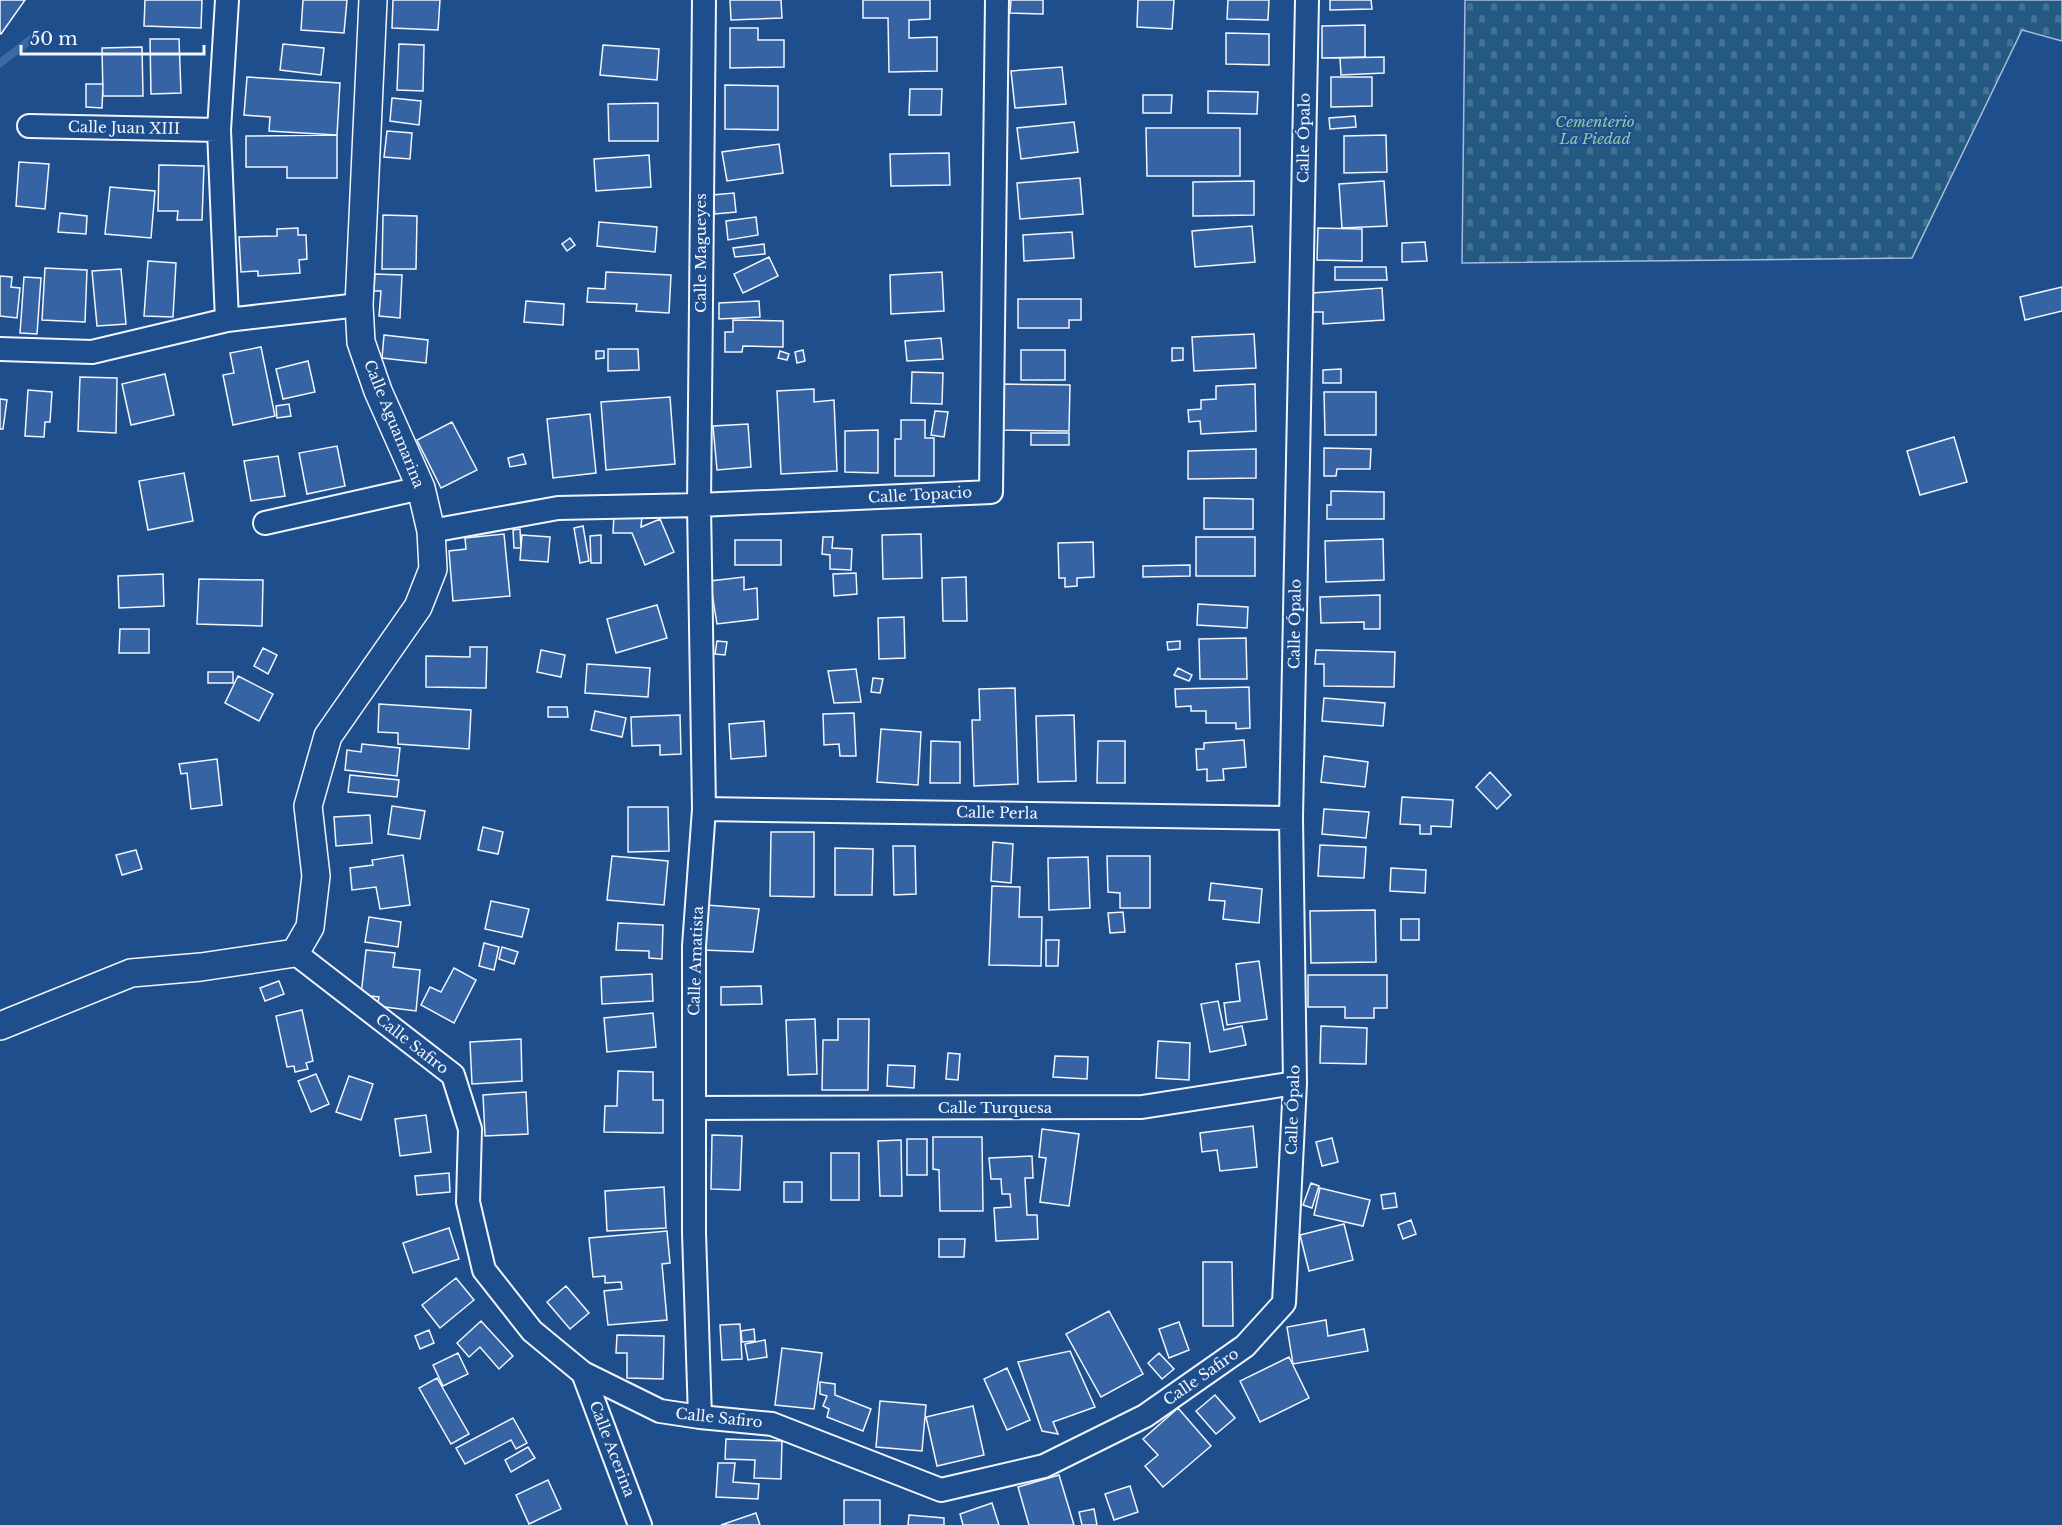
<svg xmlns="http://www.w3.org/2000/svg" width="2062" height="1525" font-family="'Libre Baskerville',serif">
  <defs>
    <pattern id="cemetery-stones" width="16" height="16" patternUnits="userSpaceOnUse" patternTransform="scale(1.5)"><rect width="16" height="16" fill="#245a82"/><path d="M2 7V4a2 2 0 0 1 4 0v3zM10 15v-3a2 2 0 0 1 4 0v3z" fill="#447295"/></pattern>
  </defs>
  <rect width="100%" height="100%" fill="#1f4e8c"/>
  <path fill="url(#cemetery-stones)" stroke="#a8bbd7" stroke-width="1.5" d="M1465,0H2062V41L2022,30L1912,258L1462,263Z"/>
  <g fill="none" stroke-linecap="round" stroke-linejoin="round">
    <path stroke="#3b69a3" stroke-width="8" d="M0,63L33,38"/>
  </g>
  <path fill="#3563a3" stroke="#f2f6ff" stroke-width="1.5" d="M0,0H25L1,34L0,33Z
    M145,0H202L201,28L144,26Z
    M303,0H347L344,33L301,30Z
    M393,0H440L438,30L392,28Z
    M730,0H781L782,18L731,20Z
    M863,0H930V19L909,20V38L937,37V71L889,72L888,18H863Z
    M1011,0H1043V14L1010,13Z
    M1138,0H1174L1172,29L1137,27Z
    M1228,0H1269L1268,20L1227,19Z
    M1330,0H1371L1372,9L1330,10Z
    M1365,25V57L1322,58V26Z
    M730,28H758V40H784V67L730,68Z
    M1226,33L1269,34V65L1226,64Z
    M150,39H179L181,93L151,94Z
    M283,44L324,48L321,75L280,70Z
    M399,44L424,45L423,91L397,90Z
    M603,45L659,49L657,80L600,75Z
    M142,47L143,96H103L102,48Z
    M1384,57V73L1341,75L1340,58Z
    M1062,67L1066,104L1015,108L1011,71Z
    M247,77L340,83L337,135L269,131L270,117L244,115Z
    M1331,77H1372V106L1331,107Z
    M86,84H103L102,108L86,107Z
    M725,85L778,86V130L725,129Z
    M910,89H942L941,115H909Z
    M1208,91L1258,92L1257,114L1208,113Z
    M1143,95H1172L1171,113H1143Z
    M392,98L421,101L419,125L390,121Z
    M658,103V141H609L608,104Z
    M1355,116L1356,127L1330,129L1329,118Z
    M1074,122L1078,152L1021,159L1017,128Z
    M1146,128H1240V176H1147Z
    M387,131L412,133L410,159L384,157Z
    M337,135V178H287V167H246V136Z
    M1386,135L1387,172L1344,173V136Z
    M779,144L783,173L727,181L722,152Z
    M949,153L950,185L891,186L890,154Z
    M649,155L651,187L596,191L594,159Z
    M19,162L49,164L45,209L16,206Z
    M159,165L204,166L202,220H177L178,211H158Z
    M1080,178L1083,214L1020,219L1017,183Z
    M1254,181V215L1193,216V182Z
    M1384,181L1387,226L1342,228L1339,184Z
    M110,187L155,191L151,238L105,234Z
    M734,193L736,212L715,214L712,195Z
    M60,213L87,216L86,234L58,232Z
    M383,215L417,216L416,269H382Z
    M756,217L758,235L728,240L726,221Z
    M599,222L657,227L655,252L597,246Z
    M1252,226L1255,262L1195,267L1192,231Z
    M298,228V235H306L307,259L299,260L300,273L258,276V271L241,272L239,237L277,236V229Z
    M1318,228L1362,229V261L1317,260Z
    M1072,232L1074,258L1024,261L1023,235Z
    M570,238L575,245L567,251L562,244Z
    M1425,242L1427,261L1402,262V243Z
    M764,244L765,254L735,257L733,248Z
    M769,257L778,276L743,293L734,274Z
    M148,261L176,263L173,317L144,316Z
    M1335,267H1386L1387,280H1335Z
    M45,268L87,270L85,322L42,320Z
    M121,269L126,324L97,326L92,271Z
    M606,272L671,275L669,313L636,311L637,304L587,302L588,288L605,289Z
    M942,272L944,311L891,314L890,275Z
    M375,274L402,275L400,318L379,316L381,291H374Z
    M0,276L12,277L11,287L20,288L17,318L0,316Z
    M24,277L41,278L37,334L20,333Z
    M2062,287V311L2025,320L2020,297Z
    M1382,288L1384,320L1323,324V312H1313L1312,293Z
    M1018,299H1081V320H1069V328H1018Z
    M526,301L564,304L563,325L524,322Z
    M759,301L760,317L719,319V303Z
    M733,320L783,321V347L743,346L742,352H725V332H733Z
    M1254,334L1256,368L1194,371L1192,337Z
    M384,335L428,340L426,363L382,358Z
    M941,338L943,359L907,361L905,341Z
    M261,347L275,416L233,425L223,375L234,373L230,353Z
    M1172,348H1183V360L1172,361Z
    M608,349H638L639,370L608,371Z
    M803,350L805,361L797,363L795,352Z
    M1021,350H1065V380H1021Z
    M596,351H604V358L596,359Z
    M780,351L789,354L787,360L778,358Z
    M308,361L315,392L283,399L276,369Z
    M1341,369V383H1323V370Z
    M912,372L943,373L942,404L911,403Z
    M165,374L174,415L131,425L122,384Z
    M80,377L117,378L116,433L78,431Z
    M1001,384L1070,385L1069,431L1000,430Z
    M1255,384L1256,431L1201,434L1200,421L1189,422L1188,410L1201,409V400L1216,399V386Z
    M814,389V402L834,400L837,471L781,474L777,391Z
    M28,390L52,392L50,422H45L44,437L25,436Z
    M1324,392H1376V435H1325Z
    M670,397L675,464L606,470L601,402Z
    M0,399L7,400L3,429H0Z
    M289,404L291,416L277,418L276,406Z
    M935,411L948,412L944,437L931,435Z
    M590,414L596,473L553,478L547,419Z
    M901,420H925V438H934V476H895V439H901Z
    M452,422L477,470L441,488L417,440Z
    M748,424L751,467L717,470L713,426Z
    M878,430V473L845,472V431Z
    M1031,433H1069V445H1031Z
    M1954,437L1967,482L1920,495L1907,451Z
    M337,446L345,486L307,494L299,453Z
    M1324,448L1371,449L1370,469H1337L1336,476H1324Z
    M1256,449V478L1188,479V451Z
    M523,454L526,464L510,467L508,458Z
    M278,456L285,496L251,501L244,461Z
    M184,473L193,521L148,530L139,481Z
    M1331,491L1384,492V519H1327V505H1331Z
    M1204,498L1253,499V529H1204Z
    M614,515L642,516L641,527L660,519L674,552L645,565L632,533H613Z
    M583,526L589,561L580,563L574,528Z
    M520,529L521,548H514L513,530Z
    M504,534L510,596L453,601L449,551L466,549L465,538Z
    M921,534L922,578L883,579L882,535Z
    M522,535L550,537L548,562L520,560Z
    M601,535V563H591L590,536Z
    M823,537H833L832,548L852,549L851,570L830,569V555L822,554Z
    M1196,537H1255V576H1196Z
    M1383,539L1384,580L1326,582L1325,541Z
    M735,540H781V565H735Z
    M1093,542L1094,577L1077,578V586L1065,587V578H1059L1058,543Z
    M1190,565V576L1143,577V566Z
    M856,573L857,594L834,596L833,574Z
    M163,574L164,606L119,608L118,576Z
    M744,577V590L757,588L758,619L717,624L710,581Z
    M966,577L967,621H943L942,578Z
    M199,579L263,580L262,626L197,624Z
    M1380,595V629H1364V622L1321,623L1320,597Z
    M1198,604L1248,607L1247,628L1197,625Z
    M657,605L667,638L616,653L607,619Z
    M904,617L905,658L879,659L878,618Z
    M120,629H149V653H119Z
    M1246,638L1247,679H1200L1199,639Z
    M717,641L727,642L725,655L715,654Z
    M1180,641V649L1168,650L1167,642Z
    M470,647H487L486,688L426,687V656L470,657Z
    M263,648L277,655L268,674L254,666Z
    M541,650L565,655L561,677L537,672Z
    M1316,650L1395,652L1394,687L1324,686V664H1315Z
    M587,664L650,668L648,697L585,693Z
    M1178,668L1192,675L1189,681L1174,675Z
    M856,669L861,702L834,703L828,671Z
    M208,672H233V683H208Z
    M238,676L273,694L259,721L225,703Z
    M873,678L883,679L880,693L871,692Z
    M1249,687L1250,728L1236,729V723H1206V711H1191V706L1176,707L1175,689Z
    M1015,688L1018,784L974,786L972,720H980L979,689Z
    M1324,698L1385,703L1383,726L1322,721Z
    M379,704L471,710L469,749L398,744V733L378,732Z
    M548,707H567L568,717H548Z
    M595,711L626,718L622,737L591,730Z
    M854,713L856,756H840L839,744L824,745L823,714Z
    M680,715L681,754L660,755V745L632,746L631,717Z
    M1074,715L1076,781L1038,782L1036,716Z
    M764,721L766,756L731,759L729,724Z
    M881,729L921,732L918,785L877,782Z
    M1244,740L1246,767L1223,769L1224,780L1207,781V769L1197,770L1196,749H1204V743Z
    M931,741L960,742V783H930Z
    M1098,741H1125V783H1097Z
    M362,744L400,748L397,776L345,770L347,750L361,752Z
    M1324,756L1368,762L1365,787L1321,782Z
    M217,759L222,805L191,809L187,773L181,774L179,764Z
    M1490,772L1511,795L1497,809L1476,787Z
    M350,775L399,780L397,797L348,792Z
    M1402,797L1453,800L1451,827L1431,826V834H1420V825L1400,824Z
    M392,806L425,811L420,839L388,834Z
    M628,807H668L669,851L628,852Z
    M1324,809L1369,812L1366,838L1322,834Z
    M370,815L372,843L336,846L334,817Z
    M483,827L503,832L498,854L478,850Z
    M771,832H814V897L770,896Z
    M993,842L1013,844L1011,883L991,881Z
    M1320,845L1366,847L1364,878L1318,876Z
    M893,846H915L916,894L894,895Z
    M835,848L873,849L872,895H835Z
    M136,850L142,869L122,875L116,855Z
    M403,855L410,905L380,909L376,887L352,890L350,868L373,865L372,860Z
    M612,856L668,861L664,905L607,900Z
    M1107,856H1150V908H1120V893L1108,892Z
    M1088,857L1090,908L1049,910L1048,858Z
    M1391,868L1426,870L1425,893L1390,891Z
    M1211,883L1262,889L1259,923L1223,919L1225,901L1209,900Z
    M992,886L1020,887L1019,917H1042L1041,966L989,965Z
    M491,901L529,909L522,937L485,929Z
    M706,905L759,909L753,952L702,950Z
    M1375,910L1376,962L1311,963L1310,911Z
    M1123,912L1125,932L1110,933L1108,913Z
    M369,917L401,922L398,947L365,942Z
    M1401,919H1419V940H1401Z
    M618,923L663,925L662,959L649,958V951L616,950Z
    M1046,940H1059L1058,966H1046Z
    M484,943L499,947L494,970L479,966Z
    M502,947L518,952L514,964L499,959Z
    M366,950L395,953L393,967L420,970L416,1011L377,1006L379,997L361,995Z
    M1259,961L1267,1019L1227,1025L1224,1003L1240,1001L1236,964Z
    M454,968L476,980L454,1023L421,1005L430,987L441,992Z
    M652,974L653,1001L602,1004L601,977Z
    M1308,975H1387V1008H1374V1018H1345V1007H1308Z
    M279,981L284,994L265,1001L260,988Z
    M761,986L762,1004L721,1005V987Z
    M1218,1001L1224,1030L1242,1026L1246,1045L1210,1052L1201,1004Z
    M302,1010L313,1061L306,1063L308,1069L295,1072L294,1066L287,1067L276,1016Z
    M653,1013L656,1047L607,1052L604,1018Z
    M815,1019L817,1074L788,1075L786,1020Z
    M838,1019H869L868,1090H822L823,1040H838Z
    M1321,1026L1367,1028L1366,1064L1320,1063Z
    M521,1039L522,1081L472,1084L470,1042Z
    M1158,1041L1190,1043L1189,1080L1156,1078Z
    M948,1053L960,1054L958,1080L946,1079Z
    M1055,1056L1088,1057L1087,1079L1053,1077Z
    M888,1065L915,1066L914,1088L887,1086Z
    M618,1071L653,1072V1100H663V1133L604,1132L605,1106H617Z
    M316,1074L329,1104L311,1112L298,1081Z
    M349,1076L373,1084L361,1120L336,1112Z
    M526,1092L528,1134L485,1136L483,1095Z
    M426,1115L431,1152L400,1156L395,1119Z
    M1253,1126L1257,1167L1220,1171L1217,1150L1202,1152L1200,1133Z
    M1042,1129L1079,1134L1069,1206L1040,1202L1046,1158L1039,1157Z
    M712,1135L742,1136L740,1190L711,1189Z
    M933,1137H982L983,1211H940L939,1170L933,1169Z
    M1332,1138L1338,1162L1322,1166L1316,1142Z
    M907,1139H927V1175H907Z
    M901,1140L902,1196H880L878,1141Z
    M831,1153H859V1200H831Z
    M1032,1156L1033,1178H1025L1027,1215H1037L1038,1239L996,1241L994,1208L1011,1207L1010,1194H1002L1001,1179H991L989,1158Z
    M449,1173L450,1192L417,1195L415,1176Z
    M784,1182H802V1202H784Z
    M1311,1183L1319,1186L1312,1208L1303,1205Z
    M664,1187L666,1228L607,1231L605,1191Z
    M1320,1188L1370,1200L1363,1226L1314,1215Z
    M1395,1193L1397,1207L1383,1209L1381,1195Z
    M1411,1220L1416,1234L1403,1239L1398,1225Z
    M1344,1224L1353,1260L1309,1271L1300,1235Z
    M449,1228L459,1259L413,1273L403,1243Z
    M667,1231L670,1263L662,1264L667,1320L608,1325L604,1291L622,1289L621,1282L605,1283V1276L593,1277L589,1238Z
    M939,1239H965L964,1257H939Z
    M1203,1262H1232L1233,1326H1203Z
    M456,1278L474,1300L440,1328L422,1305Z
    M566,1286L589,1313L570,1329L547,1302Z
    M1109,1311L1143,1374L1101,1397L1066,1334Z
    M1326,1320L1328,1336L1364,1329L1368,1351L1293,1364L1287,1327Z
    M481,1321L513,1356L499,1369L480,1347L469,1357L457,1343Z
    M1179,1322L1189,1350L1169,1358L1159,1329Z
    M740,1324L742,1359L722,1360L720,1325Z
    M754,1329L755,1341L742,1342L741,1331Z
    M429,1330L434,1343L420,1349L415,1336Z
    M617,1335L664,1336L663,1379L627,1378V1353H616Z
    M765,1340L767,1357L748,1360L745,1344Z
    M782,1348L822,1353L814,1409L775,1405Z
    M1070,1351L1095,1407L1053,1422L1058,1434L1042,1431L1018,1362Z
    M458,1353L468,1374L443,1386L433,1365Z
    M1159,1353L1174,1369L1162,1379L1148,1363Z
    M1289,1357L1309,1398L1260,1422L1240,1381Z
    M1007,1368L1030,1420L1007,1430L984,1379Z
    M437,1378L469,1434L451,1444L419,1388Z
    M820,1382L835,1384V1395L871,1409L863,1431L827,1417L829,1409L823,1406L827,1396L820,1394Z
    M1215,1395L1235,1418L1216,1434L1196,1411Z
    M880,1401L926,1405L922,1451L876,1447Z
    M973,1406L984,1455L937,1466L926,1417Z
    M1178,1408L1211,1446L1163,1487L1145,1466L1158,1455L1143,1439Z
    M513,1418L527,1443L516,1449L511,1440L465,1464L456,1448Z
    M726,1439L782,1441L781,1479L754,1478L755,1460L725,1459Z
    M528,1447L535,1458L511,1472L505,1460Z
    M718,1463H735L733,1482L759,1484L758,1499L716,1497Z
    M1059,1475L1074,1525H1029L1018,1487Z
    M548,1480L561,1509L529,1524L516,1495Z
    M1130,1486L1138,1512L1114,1520L1105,1494Z
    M844,1500H880V1525H844Z
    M992,1503L999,1525H963L960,1514Z
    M1094,1509L1097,1525H1082L1079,1512Z
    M756,1513L760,1525H721Z
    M909,1515L944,1518V1525H908Z"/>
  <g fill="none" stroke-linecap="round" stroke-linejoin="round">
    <defs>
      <path id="minor" d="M29,126L219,130
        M227,320L219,130L227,0
        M0,349L92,352L227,320L359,305
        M265,523L421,488
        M431,531L558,508L699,505L991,492L997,0
        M704,809L1291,818
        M295,953L453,1075L470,1129L468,1202L484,1270L532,1331L583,1373L660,1411L700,1417L772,1424L941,1490L1044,1466L1145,1416L1245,1346L1284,1303L1295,1083L1291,818L1307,0
        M694,1108L1142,1107L1295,1083
        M583,1373L640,1525
        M700,1417L694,1233V946L704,809L699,505L704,0"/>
      <path id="tertiary" d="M0,1026L131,973L201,967L295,953L310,927L316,876L308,806L328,736L418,607L433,569L431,531L421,488L378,391L361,342L359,305L373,0"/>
    </defs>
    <use href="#minor" stroke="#f2f6ff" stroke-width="26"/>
    <use href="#tertiary" stroke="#f2f6ff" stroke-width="30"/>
    <use href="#minor" stroke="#1f4e8c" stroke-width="22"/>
    <use href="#tertiary" stroke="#1f4e8c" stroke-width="27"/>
  </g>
  <g text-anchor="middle" stroke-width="4.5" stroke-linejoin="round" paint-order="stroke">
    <g font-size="15" font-style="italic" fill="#97c8a6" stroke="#1f4e8c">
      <text x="1595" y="127">Cementerio<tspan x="1595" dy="17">La Piedad</tspan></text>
    </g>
    <g font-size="15" fill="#f2f6ff" stroke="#1f4e8c">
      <text transform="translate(124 128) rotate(1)" y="5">Calle Juan XIII</text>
      <text transform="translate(1304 138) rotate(-89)" y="5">Calle Ópalo</text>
      <text transform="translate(701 253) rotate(-90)" y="5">Calle Magueyes</text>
      <text transform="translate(394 424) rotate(68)" y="5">Calle Aguamarina</text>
      <text transform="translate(920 495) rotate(-3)" y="5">Calle Topacio</text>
      <text transform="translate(1295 624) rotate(-89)" y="5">Calle Ópalo</text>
      <text transform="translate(997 813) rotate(1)" y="5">Calle Perla</text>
      <text transform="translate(696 961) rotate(-88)" y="5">Calle Amatista</text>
      <text transform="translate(412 1044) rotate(38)" y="5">Calle Safiro</text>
      <text x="995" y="1113">Calle Turquesa</text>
      <text transform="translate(1293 1110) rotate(-88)" y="5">Calle Ópalo</text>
      <text transform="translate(1201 1377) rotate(-35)" y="5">Calle Safiro</text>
      <text transform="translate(719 1418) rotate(6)" y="5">Calle Safiro</text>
      <text transform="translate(612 1449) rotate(69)" y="5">Calle Acerina</text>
    </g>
  </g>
  <path d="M21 45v9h183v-9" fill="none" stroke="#f2f6ff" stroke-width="3"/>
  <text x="30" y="45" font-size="18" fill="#f2f6ff" stroke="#1f4e8c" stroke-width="4.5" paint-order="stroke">50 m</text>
</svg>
